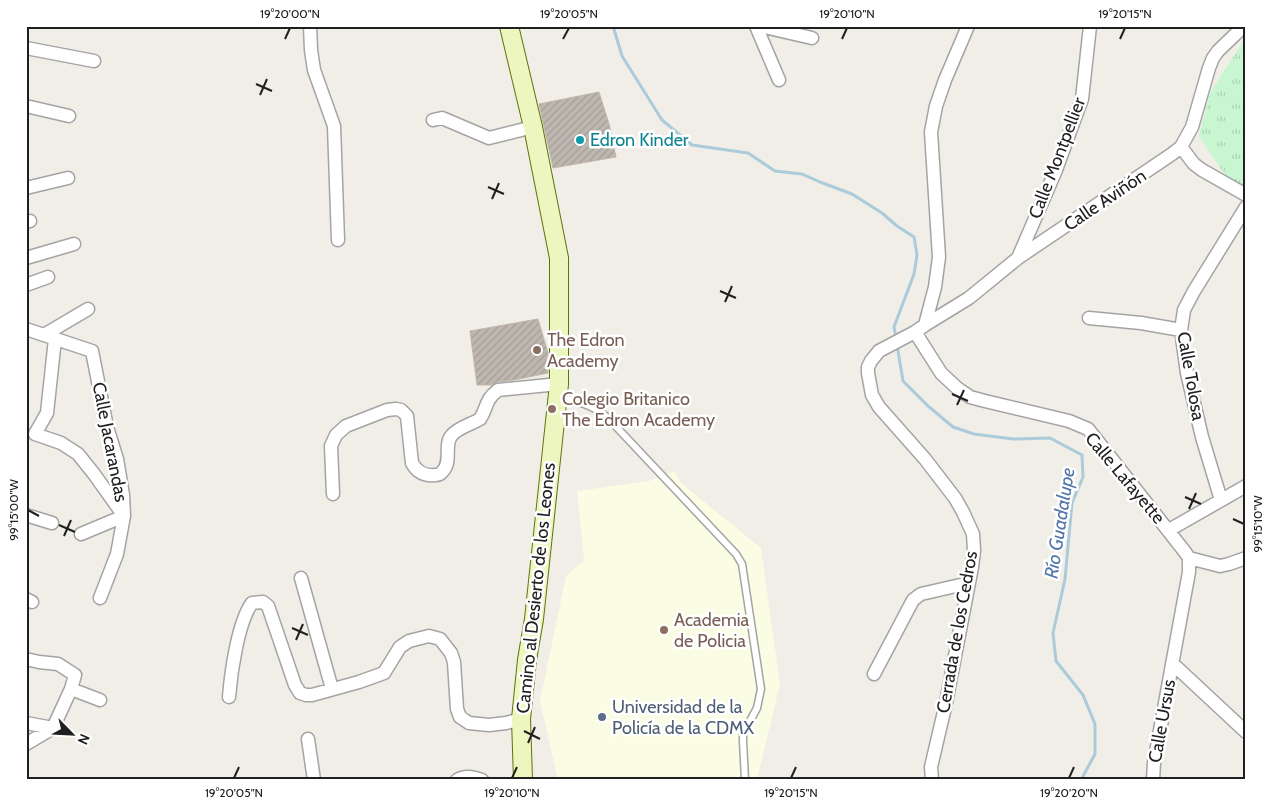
<svg xmlns="http://www.w3.org/2000/svg" width="1272" height="806" font-family="Cabin,sans-serif">
  <defs>
    <pattern id="park-tufts" width="24" height="20" patternUnits="userSpaceOnUse" patternTransform="scale(1.25)"><rect width="24" height="20" fill="#c8f6d0"/><path d="M3 7l-1-3M5 7V3M7 7l1-3M15 17l-1-3M17 17v-4M19 17l1-3" fill="none" stroke="#acd3b2"/></pattern>
    <pattern id="building-hatch" width="6" height="6" patternUnits="userSpaceOnUse" patternTransform="scale(1.25)"><rect width="6" height="6" fill="#bdb7b0"/><path d="M-1 1l2-2M0 6l6-6M5 7l2-2" fill="none" stroke="#a29d97"/></pattern>
  </defs>
  <rect width="100%" height="100%" fill="#f0eee7"/>
  <path fill="#fafde3" d="M674,471L681,483L761,548L780,684L757,780H558L540,701L566,576L584,560L577,491L649,481Z"/>
  <path fill="url(#park-tufts)" d="M1246,37V190L1233,187L1199,136L1210,93Z"/>
  <g fill="none" stroke-linecap="round" stroke-linejoin="round">
    <path stroke="#abcbdb" stroke-width="3" d="M613,26L622,56L662,120L692,145L748,153L775,171L802,174L820,182L852,194L882,213L897,226L914,237L917,255L914,274L894,327L896,338
      M897,345L903,381L928,406L953,427L974,434L1013,439L1050,438L1082,455L1083,477L1072,503L1065,579L1053,633L1056,661L1083,695L1095,724V754L1081,780"/>
  </g>
  <path fill="url(#building-hatch)" stroke="#c1b7aa" d="M599,92L609,124L616,157L553,168L539,104Z
    M538,319L548,353V373L514,380L497,382L491,385H477L470,331Z"/>
  <g fill="none" stroke-linecap="round" stroke-linejoin="round">
    <defs>
      <path id="service" d="M559,397C577,401 592,405 607,417L736,554L742,564L761,689L757,708L743,734V741L745,780"/>
      <path id="minor" d="M310,26L311,50L314,70L334,126L338,240
        M756,26L779,80
        M760,26L812,38
        M26,48L94,61
        M26,106L69,116
        M433,120L442,118L489,138L533,127
        M1181,147L1194,164L1202,170L1246,195
        M26,188L68,178
        M26,222L30,221
        M26,258L74,244
        M1018,258L1056,170L1082,99L1090,26
        M26,285L48,277
        M1089,318L1141,323L1181,330
        M925,325L935,287L939,257L931,132L936,106L945,80L968,26
        M26,329L92,351L107,427L117,459L123,495L124,516L117,554L100,598
        M915,332L941,373L957,388L970,397L985,401L1069,421L1088,429L1100,444L1185,552L1189,558V572L1154,763L1153,780
        M44,335L88,309
        M55,339L47,413L35,434L61,443L78,454L94,474L124,516L81,534
        M333,494L331,446L336,435L346,426L387,410L396,409L401,410L407,416L412,463C417,472 424,476 435,475C438,475 440,475 442,472C453,462 443,444 452,435C459,427 472,424 480,419C488,407 484,401 498,390L559,384
        M1221,500L1202,437L1187,373L1181,330L1184,310L1194,291L1246,207
        M26,515L52,523
        M1169,530L1246,486
        M1189,558L1220,566L1229,564L1246,558
        M301,578L332,689
        M26,599L32,602
        M26,659L39,662L58,664L75,675L71,689L53,728
        M1172,663L1246,732
        M874,674L913,600L921,594L969,583
        M71,689L100,700
        M229,697C231,672 238,622 252,603L263,602L268,606L295,685L300,693L306,695H312L359,682L384,673L400,647L409,641L429,636L440,639L451,653L454,662L457,709L460,717L469,723L489,725L506,723L521,719
        M26,723L53,728
        M308,739L314,780
        M26,744L53,728
        M457,780C465,775 473,777 482,780
        M932,780L931,767L946,703L972,567L974,550L973,534L963,512L955,498L925,459L879,407L872,395L868,373V367L871,361L879,351L915,332L925,325L969,298L1018,258L1172,154L1181,147L1192,127L1209,68L1213,58L1218,51L1244,26"/>
      <path id="secondary" d="M509,26L533,127L559,258V384L534,619L527,660L521,719L523,780"/>
    </defs>
    <use href="#service" stroke="#a4a4a4" stroke-width="9"/>
    <use href="#minor" stroke="#a4a4a4" stroke-width="15"/>
    <use href="#secondary" stroke="#5d720c" stroke-width="20"/>
    <use href="#service" stroke="#fff" stroke-width="6"/>
    <use href="#minor" stroke="#fff" stroke-width="12"/>
    <use href="#secondary" stroke="#eef6bf" stroke-width="18"/>
  </g>
  <path fill="none" stroke="#202020" stroke-width="2" d="M285,39L290,28M563,39L569,28M842,39L847,28M1120,39L1125,28M256,84L272,91M260,95L267,79M488,187L504,194M492,199L499,183M720,291L736,298M725,302L732,286M952,394L968,401M957,405L964,390M1185,497L1201,504M1189,509L1196,493M28,510L39,516M1233,519L1244,524M59,525L75,532M64,536L71,520M292,628L308,635M296,640L303,624M524,731L540,739M528,743L535,727M234,778L239,767M512,778L517,767M791,778L796,767M1069,778L1074,767"/>
  <circle fill="#0f9aa8" stroke="#fff" stroke-width="2" cx="580" cy="140" r="5"/>
  <g fill="#8d6e63" stroke="#fff" stroke-width="2">
    <circle cx="537" cy="350" r="5"/>
    <circle cx="552" cy="409" r="5"/>
    <circle cx="664" cy="630" r="5"/>
  </g>
  <circle fill="#5c6f8a" stroke="#fff" stroke-width="2" cx="602" cy="717" r="5"/>
  <g text-anchor="middle" stroke-width="5" stroke-linejoin="round" paint-order="stroke">
    <g font-size="18" fill="#0d838f" stroke="#fff" text-anchor="start">
      <text x="590" y="146">Edron Kinder</text>
    </g>
    <g font-size="18" fill="#202020" stroke="#fff">
      <text transform="translate(1057 158) rotate(-69)" y="6">Calle Montpellier</text>
      <text transform="translate(1105 200) rotate(-34)" y="6">Calle Aviñón</text>
      <text transform="translate(1191 376) rotate(80)" y="6">Calle Tolosa</text>
      <text transform="translate(110 442) rotate(79)" y="6">Calle Jacarandas</text>
      <text transform="translate(1125 478) rotate(50)" y="6">Calle Lafayette</text>
      <text transform="translate(536 588) rotate(-84)" y="6">Camino al Desierto de los Leones</text>
      <text transform="translate(957 632) rotate(-80)" y="6">Cerrada de los Cedros</text>
      <text transform="translate(1162 721) rotate(-80)" y="6">Calle Ursus</text>
    </g>
    <g font-size="18" fill="#785e54" stroke="#fff" text-anchor="start">
      <text x="547" y="346">The Edron<tspan x="547" dy="21">Academy</tspan></text>
      <text x="562" y="405">Colegio Britanico<tspan x="562" dy="21">The Edron Academy</tspan></text>
      <text x="674" y="626">Academia<tspan x="674" dy="21">de Policia</tspan></text>
    </g>
    <g font-size="18" fill="#4e5e75" stroke="#fff" text-anchor="start">
      <text x="612" y="713">Universidad de la<tspan x="612" dy="21">Policía de la CDMX</tspan></text>
    </g>
    <g font-size="19" font-style="italic" fill="#5275ab" stroke="#fff">
      <text transform="translate(1059 523) rotate(-81)" y="7">Río Guadalupe</text>
    </g>
  </g>
  <rect width="1272" height="806" fill="none" stroke="#ffffff" stroke-width="55"/>
  <g transform="translate(72 734) rotate(114)" stroke="#ffffff" stroke-width="4" paint-order="stroke">
  <path d="M0-4L9 19L0 12L-9 19Z" fill="#202020"/>
  <text y="-8" font-size="14" font-weight="bold" text-anchor="middle" fill="#202020">N</text>
  </g>
  <rect x="28" y="28" width="1216" height="750" fill="none" stroke="#202020" stroke-width="2"/>
  <g font-size="12" text-anchor="middle" fill="#202020">
    <text x="290" y="18">19°20'00"N</text>
    <text x="569" y="18">19°20'05"N</text>
    <text x="847" y="18">19°20'10"N</text>
    <text x="1125" y="18">19°20'15"N</text>
    <text transform="translate(14 510) rotate(-90)" y="4">99°15'00"W</text>
    <text transform="translate(1258 524) rotate(-90)" y="4">99°15'10"W</text>
    <text x="234" y="797">19°20'05"N</text>
    <text x="512" y="797">19°20'10"N</text>
    <text x="791" y="797">19°20'15"N</text>
    <text x="1069" y="797">19°20'20"N</text>
  </g>
</svg>
